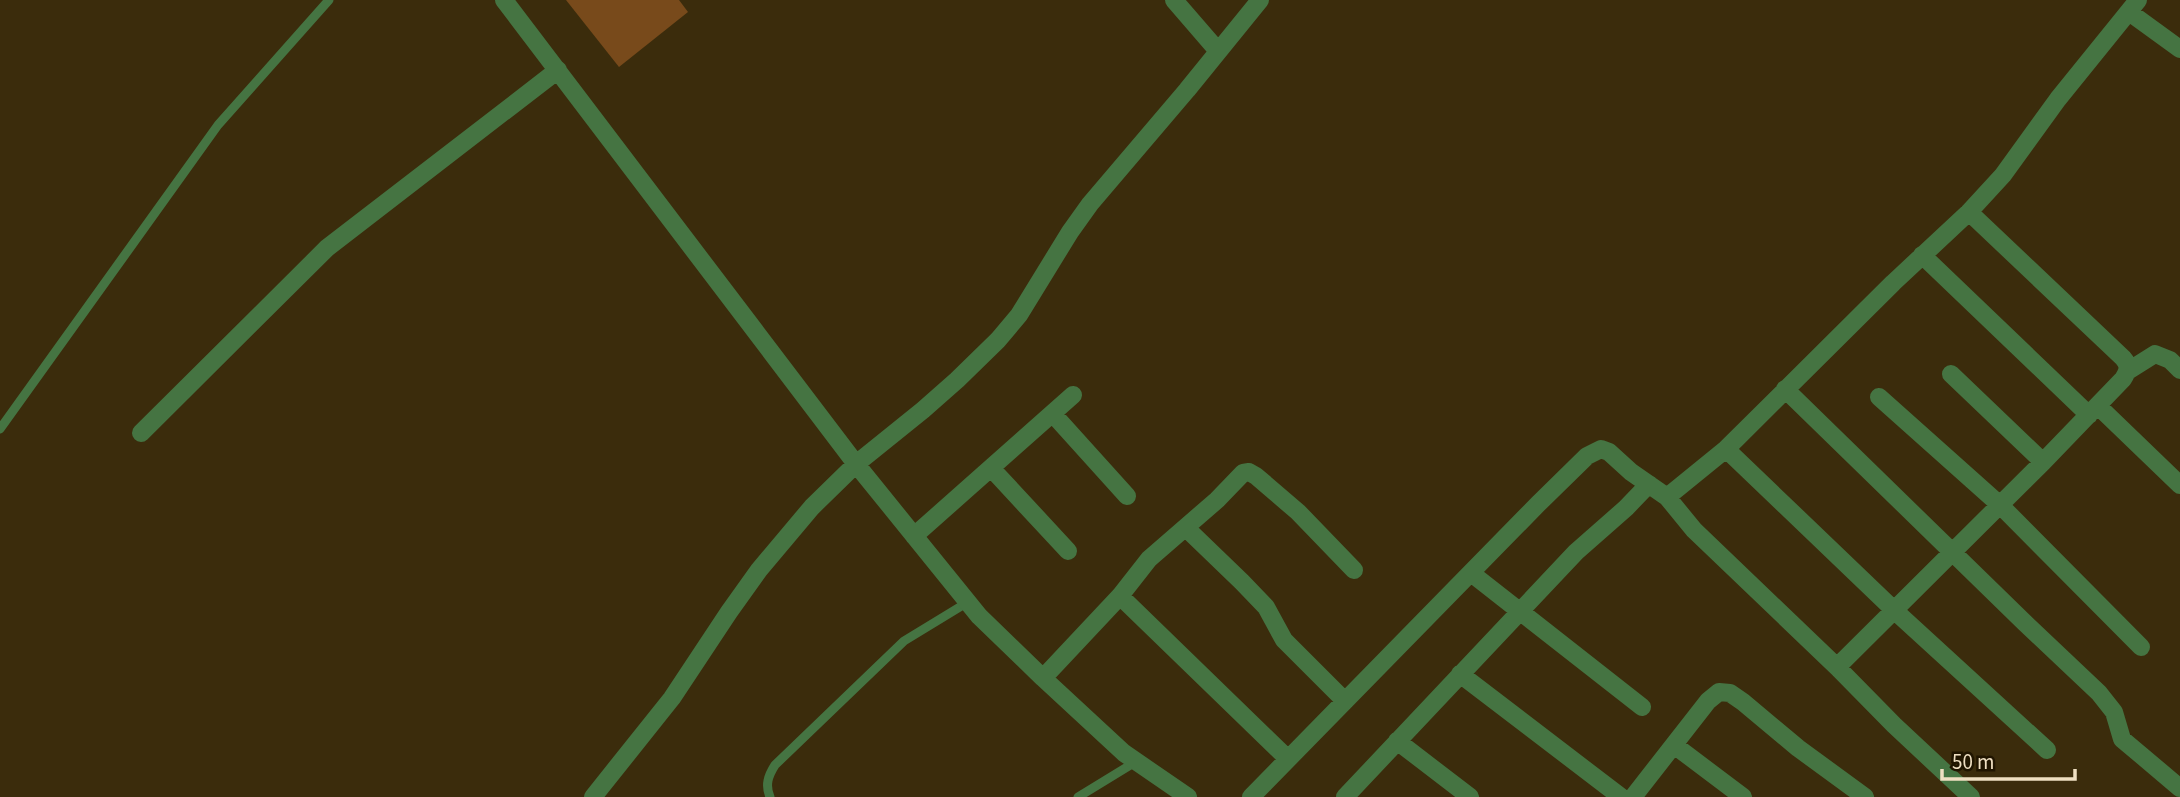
<svg xmlns="http://www.w3.org/2000/svg" width="2180" height="797" font-family="'Source Sans 3',sans-serif">
  <rect width="100%" height="100%" fill="#3b2c0c"/>
  <path fill="#784a1b" d="M566,0H679L688,12L619,67Z"/>
  <g fill="none" stroke-linecap="round" stroke-linejoin="round">
    <path stroke="#457442" stroke-width="9" d="M0,429L218,125L329,0
      M770,797C765,785 768,776 775,765L904,641L968,602
      M1078,797L1137,761"/>
    <path stroke="#457442" stroke-width="18" d="M504,0L856,464L979,616L1043,678L1124,753L1188,797
      M1174,0L1218,51
      M2129,12L2180,49
      M1922,255L2089,415
      M2128,371L2155,354L2170,360L2180,370
      M1951,374L2043,462
      M1785,389L2025,623L2099,693L2114,712L2122,739L2180,788
      M1879,397L2000,505L2141,647
      M2098,406L2180,485
      M1053,414L1127,496
      M141,433L327,248L558,70
      M1726,449L1895,611L2047,750
      M991,468L1068,551
      M1667,497L1726,449L1893,283L1969,212L2003,175L2058,99L2138,0
      M1186,528L1242,582L1266,607L1284,640L1344,700
      M914,536L1073,395
      M1471,573L1642,707
      M1120,596L1287,758
      M1837,667L2043,462L2123,379C2128,371 2130,366 2123,358L1969,212
      M1460,674L1621,797
      M1043,678L1120,596L1149,559L1217,500L1243,473L1249,472L1256,476L1298,512L1354,570
      M1397,741L1470,797
      M1674,745L1743,797
      M593,797L672,698L729,612L759,570L812,507L856,464L923,410L957,380L998,340L1019,315L1070,232L1090,204L1187,90L1260,0
      M1251,797L1538,504L1587,456L1601,449L1609,452L1631,472L1667,497L1694,530L1837,667L1894,725L1971,797
      M1345,797L1576,552L1626,508L1649,484
      M1633,797L1708,701L1719,692L1730,693L1743,702L1798,748L1865,797"/>
  </g>
  <path d="M1942 769v10h133v-10" fill="none" stroke="#efdfc2" stroke-width="3.5"/>
  <text x="1952" y="769" font-size="21" fill="#efdfc2" stroke="#201500" stroke-width="5" paint-order="stroke">50 m</text>
</svg>
